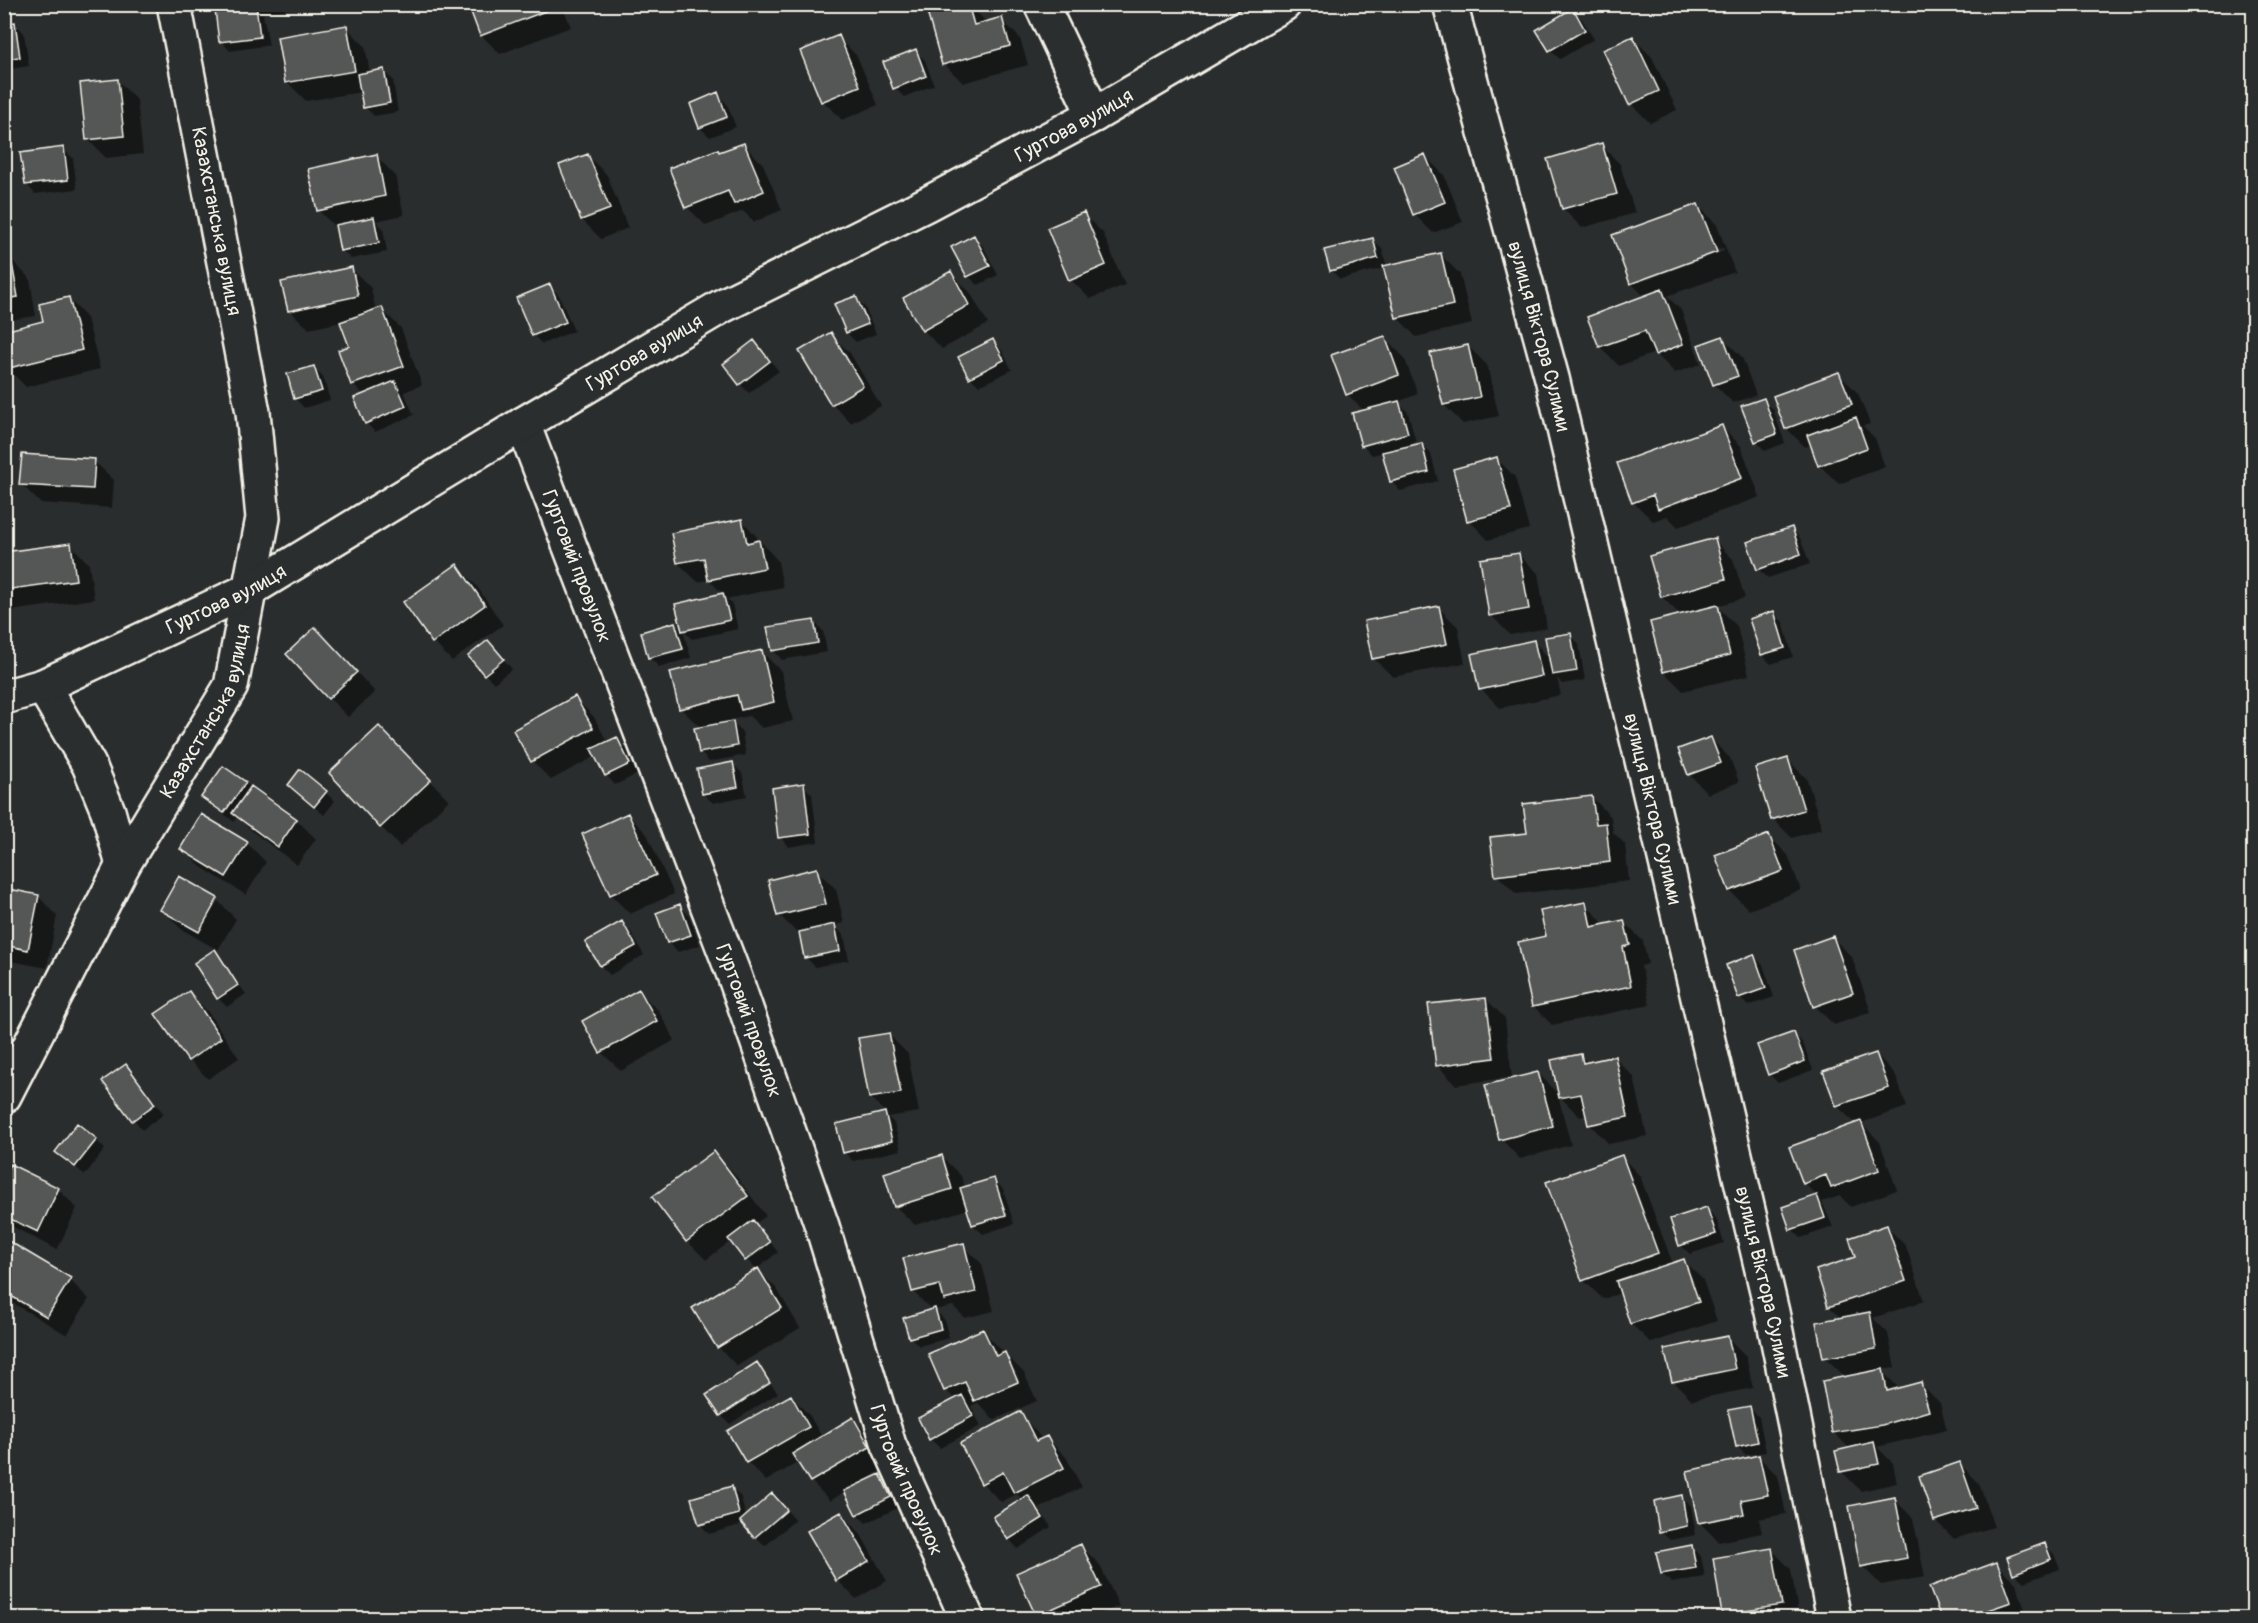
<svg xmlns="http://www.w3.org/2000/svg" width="2258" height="1623" font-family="Pangolin,sans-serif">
  <rect width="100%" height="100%" fill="#2a2d2e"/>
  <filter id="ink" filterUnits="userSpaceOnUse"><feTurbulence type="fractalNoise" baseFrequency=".0167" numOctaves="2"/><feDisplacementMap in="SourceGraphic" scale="12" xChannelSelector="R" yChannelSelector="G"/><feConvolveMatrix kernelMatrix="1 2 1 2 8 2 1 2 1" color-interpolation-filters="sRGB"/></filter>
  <g filter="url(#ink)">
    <path fill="#0007" fill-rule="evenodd" d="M258,4H314L263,14L269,45L230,51L221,41L216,11L259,6Z
      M469,4H562L571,27L500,54L481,35Z
      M960,4H969L986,22L1001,19L1020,38L1028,65L963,83L944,64Z
      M1573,10L1582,19L1594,39L1560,59L1550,50Z
      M15,23L24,33L29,66L4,70V25Z
      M346,27L365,46L370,73L383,70L393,80L398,112L374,116L365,107L362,92L306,101L287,82Z
      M838,37L857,56L878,105L842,120L823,101Z
      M1633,38L1652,57L1677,110L1650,123L1631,104Z
      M916,51L925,60L934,85L904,97L895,88Z
      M118,81L137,100L143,154L106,158L87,139Z
      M718,94L727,104L736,127L710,137L700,128L692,104Z
      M743,144L763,164L782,210L754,222L743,211L706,226L687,207Z
      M1601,145L1620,164L1635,213L1582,228L1563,209L1549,160Z
      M63,149L73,158L77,189L35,194L26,184Z
      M376,156L395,175L404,215L376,221L383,228L387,252L351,259L342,250L338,230L319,211Z
      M588,156L607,175L628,228L601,239L582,220L561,166Z
      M1425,156L1444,175L1463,222L1433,233L1414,214Z
      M1698,205L1717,225L1735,272L1667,296L1681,310L1701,364L1675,373L1655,353L1619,366L1600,347L1645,297L1631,283ZM1723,248L1724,251L1640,282V279Z
      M1083,214L1103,233L1125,285L1090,299L1071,280Z
      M974,237L983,246L998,275L978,285L968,276Z
      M1372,240L1382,249L1387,267L1441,255L1460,274L1472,324L1416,337L1397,317L1385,268L1340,279L1331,270Z
      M11,259L30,279L36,316L4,321V260Z
      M352,269L371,288L376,311L381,309L401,328L422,385L404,392L414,415L375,432L366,423L364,395L353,384L351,347L342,322L309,329L289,310Z
      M951,273L970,292L988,324L942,349L923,330Z
      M550,286L559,295L574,331L542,344L533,335Z
      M68,298L87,318L100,369L26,387L7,368L4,332L45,322Z
      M856,298L865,307L876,334L856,342L847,333Z
      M830,334L850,353L881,406L851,423L832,404Z
      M1384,338L1404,357L1418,394L1398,402L1408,412L1416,442L1407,445L1408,448L1422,444L1431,454L1438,481L1400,491L1391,481L1384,452L1372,455L1363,445L1365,412L1347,394Z
      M1723,338L1742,357L1756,395L1733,403L1714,384Z
      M992,341L1002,350L1012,370L979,386L970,377Z
      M754,342L779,371L749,393L740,384Z
      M1468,346L1487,365L1499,416L1463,424L1444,405Z
      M314,368L323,377L330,400L304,408L295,398Z
      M1839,374L1858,393L1870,424L1863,426L1875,438L1885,467L1839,484L1819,465L1812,445L1805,447L1786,428Z
      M1763,400L1773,409L1785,443L1765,451L1756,441Z
      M1721,426L1741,446L1760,497L1678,527L1667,516L1653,521L1633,502Z
      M1496,458L1515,477L1529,529L1488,540L1469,520Z
      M94,461L114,480L112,508L40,503L21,484Z
      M742,520L778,561L783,587L727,599L732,604L738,629L692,639L683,630L691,658L659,667L650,658L643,633L675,623L684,632L677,605L724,595L709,580L698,582L678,563Z
      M1791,528L1800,538L1810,564L1768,578L1758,569Z
      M1714,540L1733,559L1745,598L1717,606L1737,626L1749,675L1683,691L1664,672L1652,623L1681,616L1662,597Z
      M70,544L89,564L94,599L4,612V554Z
      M1518,554L1538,573L1547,628L1510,635L1491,615Z
      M457,566L476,585L503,625L452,661L433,642Z
      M1438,607L1458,627L1465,663L1393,677L1373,658Z
      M1773,613L1783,622L1793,657L1771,664L1762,655Z
      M814,621L823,631L827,652L782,660L773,650Z
      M1570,635L1579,644L1585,680L1562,684L1557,678L1561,695L1500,708L1481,689L1534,642L1550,659Z
      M334,648L375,692L348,717L329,698Z
      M497,652L512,669L494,683L485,674Z
      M762,652L781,671L793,721L762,728L749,716L730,720L742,732L746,755L709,762L700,752L701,728L680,708Z
      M575,698L594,717L608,743L616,739L626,748L638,774L615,785L606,775L596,756L551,780L532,761Z
      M1711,739L1730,758L1739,782L1708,794L1689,774Z
      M398,747L449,800L400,847L331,774Z
      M1787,759L1807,779L1822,829L1792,838L1773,819Z
      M732,763L742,773L747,796L713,803L703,794Z
      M223,768L297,820L316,839L297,865L253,832L237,816L234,822L203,797Z
      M301,771L335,801L324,815L299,794Z
      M803,785L812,794L818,842L789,847L780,837Z
      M1592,797L1611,817L1613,832L1625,844L1629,881L1516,894L1497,875L1529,834Z
      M628,815L647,834L674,894L630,914L611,895Z
      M1769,836L1788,855L1801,890L1749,910L1730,891L1717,856Z
      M247,843L266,862L246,895L201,867L182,848Z
      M816,870L836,889L844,923L834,926L844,935L849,960L815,967L806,957L801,934H798L779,915Z
      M180,878L217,900L236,919L218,950L181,929L162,910Z
      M4,890L38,896L57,916L47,968L10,961L4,955Z
      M1586,904L1605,925L1624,922L1643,941L1648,964L1641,966L1650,1005L1552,1025L1533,1006L1548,938Z
      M680,906L689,915L700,945L678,952L668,943L658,913Z
      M622,923L631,932L644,955L610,975L601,966Z
      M1833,938L1852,957L1871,1012L1834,1025L1815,1006Z
      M215,951L246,994L227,1007L218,998Z
      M1754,956L1763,965L1774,997L1748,1006L1739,997Z
      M638,991L658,1010L675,1040L621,1071L601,1052Z
      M189,993L208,1012L239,1058L208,1079L189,1060Z
      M1486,999L1505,1018L1512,1077L1456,1085L1437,1065Z
      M1794,1034L1803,1043L1813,1070L1778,1083L1769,1074Z
      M889,1035L908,1054L919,1112L888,1117L894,1123L901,1150L853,1161L844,1152L838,1125L886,1113L871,1098L860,1040Z
      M1876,1054L1895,1074L1907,1107L1861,1123L1880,1142L1897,1190L1851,1207L1840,1196L1822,1202L1833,1227L1801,1238L1792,1229L1784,1208L1818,1197L1804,1183L1856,1124L1837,1106Z
      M1581,1055L1588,1063L1615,1058L1634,1077L1647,1136L1609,1144L1590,1125L1587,1115L1580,1117L1558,1095L1571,1145L1520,1159L1501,1139L1538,1073L1560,1095Z
      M126,1066L164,1114L142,1130L105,1081Z
      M96,1140L105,1149L85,1175L57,1152Z
      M714,1153L733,1172L766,1216L755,1224L778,1252L757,1269L777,1289L800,1328L737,1366L718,1347L757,1271L731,1241L706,1260L687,1241Z
      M1621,1156L1640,1176L1673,1264L1684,1260L1703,1280L1717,1321L1651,1343L1631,1324L1621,1293L1603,1299L1583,1280Z
      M942,1157L961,1176L965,1188L994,1180L1003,1189L1014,1224L983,1234L973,1225L969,1209L915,1225L895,1206Z
      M4,1179L58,1189L77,1208L57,1250L4,1222Z
      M1707,1209L1716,1218L1724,1243L1690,1254L1680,1245Z
      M1887,1227L1906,1246L1924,1301L1873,1318L1888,1333L1895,1368L1881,1370L1900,1389L1920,1383L1940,1403L1947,1430L1877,1447L1893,1463L1897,1483L1861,1491L1842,1472L1837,1452L1850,1449L1833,1432L1846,1378L1825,1357L1842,1319L1829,1306L1857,1258Z
      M7,1242L70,1280L89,1299L67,1335L4,1298V1246Z
      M963,1245L982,1264L994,1311L965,1318L953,1306L935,1310L944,1319L949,1338L919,1346L910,1337L932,1310L913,1292Z
      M983,1331L1024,1373L1037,1401L994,1420L978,1403L971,1406L981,1426L940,1448L930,1439L956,1400L946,1390Z
      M1727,1337L1746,1356L1753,1388L1692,1400L1673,1381Z
      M756,1364L778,1393L730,1424L721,1415Z
      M791,1396L810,1416L822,1437L853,1419L872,1438L889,1466L860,1483L861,1485L880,1476L889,1485L900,1507L866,1523L857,1514L846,1491L830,1501L811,1481L799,1462L766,1481L747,1462Z
      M1749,1407L1759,1417L1766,1452L1746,1455L1737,1446Z
      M1020,1413L1043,1440L1047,1438L1066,1457L1082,1487L1039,1509L1051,1527L1018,1549L1009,1539L1023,1500L1017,1494L1001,1502L982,1483Z
      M1759,1457L1778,1476L1786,1514L1759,1519L1762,1533L1719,1542L1700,1523Z
      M1960,1464L1979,1483L1994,1527L1954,1539L1935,1520Z
      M731,1488L741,1497L746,1518L782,1504L795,1520L765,1546L744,1524L709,1534L700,1524Z
      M1681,1497L1691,1506L1696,1535L1670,1540L1660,1531Z
      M1894,1499L1913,1518L1925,1577L1881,1585L1862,1566Z
      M841,1513L860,1533L887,1581L856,1599L837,1580Z
      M2044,1545L2054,1554L2060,1569L2024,1582L2014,1573Z
      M1081,1546L1100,1565L1119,1606L1092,1618H1040L1037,1615Z
      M1691,1547L1701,1556L1705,1577L1672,1583L1662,1574Z
      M1772,1550L1791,1569L1799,1618H1727L1723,1615Z
      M1996,1564L2016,1583L2028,1618H1942L1931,1588Z"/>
    <path fill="#555756" stroke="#f4f1e8" stroke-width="1.5" d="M468,4H551L553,8L480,36Z
      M955,4H968L974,25L1002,17L1010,46L942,65L927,12Z
      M256,5L260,37L219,42L215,10Z
      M1573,8L1585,30L1549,51L1536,30Z
      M15,22L20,57L4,59V23Z
      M347,25L355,71L285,83L277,37Z
      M839,35L860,86L821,102L800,51Z
      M1633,36L1659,91L1629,105L1603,50Z
      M916,49L926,76L893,89L883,62Z
      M384,69L390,103L363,108L357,74Z
      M118,79L124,136L86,140L80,83Z
      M718,92L727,117L699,128L690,104Z
      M744,143L764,191L734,204L728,191L685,208L669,168L718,149L719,152Z
      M1602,143L1617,194L1562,209L1547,159Z
      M64,147L68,180L25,185L20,153Z
      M377,154L385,196L317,211L308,169Z
      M588,154L610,209L581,220L559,165Z
      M1425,154L1445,202L1413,215L1394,167Z
      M1698,204L1717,252L1630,284L1612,235Z
      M1084,212L1106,265L1069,281L1047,228Z
      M374,217L379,243L340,251L335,225Z
      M974,235L990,266L967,277L951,247Z
      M1373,238L1378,258L1330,271L1324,250Z
      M1441,253L1453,305L1396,318L1383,266Z
      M11,258L18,297L4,299V259Z
      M352,267L358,296L288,311L281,282Z
      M951,271L969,305L922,331L903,298Z
      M550,284L566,322L532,336L516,298Z
      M1662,289L1683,344L1655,355L1645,331L1599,347L1587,317Z
      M856,296L868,324L846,333L834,304Z
      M69,297L82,350L5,369L4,331L43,321L39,304Z
      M382,307L404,366L351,385L338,350L349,346L340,322Z
      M831,332L863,386L831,405L799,351Z
      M1385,336L1399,375L1346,395L1331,355Z
      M1723,336L1738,376L1713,385L1698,345Z
      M993,339L1004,360L969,378L958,357Z
      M754,340L770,361L739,385L723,364Z
      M1468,345L1480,397L1443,405L1430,353Z
      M314,366L322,391L294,399L287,374Z
      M1839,372L1852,404L1785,429L1773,396Z
      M395,381L406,406L365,424L354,398Z
      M1764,398L1777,434L1755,442L1741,406Z
      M1399,401L1408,433L1361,446L1352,413Z
      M1856,417L1867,448L1818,466L1807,435Z
      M1722,425L1742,478L1658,509L1653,495L1632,503L1617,463Z
      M1422,443L1429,472L1390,482L1382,452Z
      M22,454L95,459L93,489L19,485Z
      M1497,457L1511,510L1467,521L1453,469Z
      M742,519L747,543L759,540L765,568L708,580L704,558L677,563L671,533Z
      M1792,527L1801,554L1757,570L1747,542Z
      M1715,538L1726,579L1661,597L1649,556Z
      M71,543L76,580L4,590V552Z
      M1519,553L1529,609L1489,616L1480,559Z
      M457,564L485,605L432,643L403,602Z
      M723,593L730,620L682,631L675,604Z
      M1718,605L1730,655L1663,672L1650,622Z
      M1439,606L1447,644L1372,659L1364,621Z
      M1774,611L1785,648L1761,655L1749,619Z
      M814,620L818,643L772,651L767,627Z
      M675,622L683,649L648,658L641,632Z
      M315,627L357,672L328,699L286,654Z
      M1571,633L1577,671L1552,675L1545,637Z
      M488,640L504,659L484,675L468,656Z
      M1534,640L1542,676L1479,690L1471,654Z
      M762,650L774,702L741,710L737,695L679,709L670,672Z
      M575,696L593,728L531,762L513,730Z
      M733,721L737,746L699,753L694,728Z
      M379,726L431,780L380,828L329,773Z
      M617,737L630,764L605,776L591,749Z
      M1711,737L1721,763L1688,775L1678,749Z
      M1788,758L1804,810L1771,820L1755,768Z
      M733,762L738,787L702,794L697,769Z
      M223,766L246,782L224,813L201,797Z
      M300,769L327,791L314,807L288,785Z
      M804,783L810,834L778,838L772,788Z
      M251,786L297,819L278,847L232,813Z
      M1592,796L1596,824L1606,823L1610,862L1495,876L1490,837L1527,833L1523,804Z
      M628,813L656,875L610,895L582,834Z
      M201,814L248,842L226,877L180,849Z
      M1769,834L1783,871L1729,891L1715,855Z
      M817,868L826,904L777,916L768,880Z
      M179,876L218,898L199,932L160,910Z
      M4,888L39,895L28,950L4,945Z
      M1586,902L1591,927L1624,920L1630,945L1623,947L1631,986L1532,1007L1518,942L1546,936L1540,911Z
      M680,904L691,935L667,943L656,913Z
      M622,921L636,946L600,966L585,942Z
      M835,924L840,951L804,958L799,932Z
      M1833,936L1853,993L1813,1007L1794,950Z
      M215,949L238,985L217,999L194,963Z
      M1754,954L1766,988L1738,998L1726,965Z
      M639,989L657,1021L600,1053L582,1021Z
      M189,991L221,1038L188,1061L155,1014Z
      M1486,998L1494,1058L1436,1066L1428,1004Z
      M1794,1032L1805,1061L1768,1075L1757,1045Z
      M889,1033L901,1093L869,1098L858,1038Z
      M1876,1053L1889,1088L1836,1106L1823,1071Z
      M1581,1054L1583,1063L1615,1056L1628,1117L1588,1125L1581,1094L1559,1098L1551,1060Z
      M126,1064L155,1104L132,1121L102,1081Z
      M1538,1072L1553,1126L1499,1140L1485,1085Z
      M885,1112L892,1141L843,1153L836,1124Z
      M1861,1121L1879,1170L1831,1188L1826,1175L1803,1184L1789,1147Z
      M77,1123L97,1139L75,1167L55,1152Z
      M714,1151L748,1196L686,1242L652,1197Z
      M942,1155L952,1189L894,1207L884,1173Z
      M1622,1155L1658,1253L1582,1281L1546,1182Z
      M10,1164L59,1188L38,1232L4,1216V1175Z
      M994,1178L1006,1215L972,1225L960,1188Z
      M1817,1195L1825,1218L1790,1230L1782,1207Z
      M1707,1207L1716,1234L1679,1246L1670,1219Z
      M753,1220L770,1242L745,1261L728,1239Z
      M1887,1225L1906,1281L1828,1307L1816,1270L1855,1257L1849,1238Z
      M7,1240L71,1278L47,1317L4,1292Z
      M964,1243L976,1292L944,1300L940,1285L912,1292L903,1258Z
      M1684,1259L1699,1302L1630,1324L1616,1281Z
      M758,1268L782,1308L717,1348L692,1308Z
      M935,1308L941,1329L909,1338L903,1318Z
      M1870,1312L1876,1349L1823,1358L1816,1322Z
      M983,1329L996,1356L1005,1352L1018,1382L974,1401L965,1382L944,1391L928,1354Z
      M1728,1336L1735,1369L1672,1382L1664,1349Z
      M757,1362L770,1383L720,1416L706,1395Z
      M1883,1369L1887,1391L1921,1382L1929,1411L1882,1425L1832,1433L1822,1381Z
      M791,1395L809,1427L746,1463L727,1431Z
      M962,1395L973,1416L929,1440L918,1418Z
      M1750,1406L1758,1442L1736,1447L1728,1410Z
      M1021,1411L1036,1441L1047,1436L1064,1468L1014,1493L1003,1472L981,1484L960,1443Z
      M853,1417L870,1447L810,1482L792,1454Z
      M1874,1442L1879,1464L1840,1472L1835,1451Z
      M1759,1455L1768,1495L1741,1500L1744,1514L1698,1523L1687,1471Z
      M1960,1462L1976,1508L1934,1521L1919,1476Z
      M880,1474L891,1497L856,1515L844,1491Z
      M732,1486L739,1514L699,1525L691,1498Z
      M772,1493L787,1510L754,1538L740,1521Z
      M1028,1495L1043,1518L1008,1540L993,1517Z
      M1682,1495L1687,1526L1659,1532L1654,1501Z
      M1895,1497L1907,1558L1860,1567L1849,1506Z
      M841,1512L869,1561L836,1581L807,1531Z
      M2045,1543L2051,1559L2013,1574L2007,1557Z
      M1081,1544L1101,1587L1036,1616L1016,1573Z
      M1692,1545L1696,1568L1661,1574L1656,1552Z
      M1772,1548L1782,1605L1722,1615L1713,1558Z
      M1997,1562L2011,1602L1965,1618H1941L1929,1587Z"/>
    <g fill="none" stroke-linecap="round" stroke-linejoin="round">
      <defs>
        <g id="street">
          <path d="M1041,4L1094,115"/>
          <path id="s1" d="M1450,4L1552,378L1772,1312L1834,1618"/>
          <path id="s2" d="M523,424L734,975L822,1226L889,1445L967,1618"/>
          <path d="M43,686L89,765L108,811L123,865"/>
          <path id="s3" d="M4,1096L123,865L231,686L263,518L253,412L174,4"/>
        </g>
        <g id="secondary">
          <path id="s4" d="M4,697L43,686L251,589L523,424L722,306L927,204L1094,115L1284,4"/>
        </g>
      </defs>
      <use href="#street" stroke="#f4f1e8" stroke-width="38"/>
      <use href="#secondary" stroke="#f4f1e8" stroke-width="38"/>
      <use href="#street" stroke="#2a2d2e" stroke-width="33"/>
      <use href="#secondary" stroke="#2a2d2e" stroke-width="33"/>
    </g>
  </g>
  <g text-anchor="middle" stroke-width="4.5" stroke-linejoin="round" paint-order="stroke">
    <g font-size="20" fill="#f4f1e8" stroke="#2a2d2e">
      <text dy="7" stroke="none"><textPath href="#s4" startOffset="1215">Гуртова вулиця</textPath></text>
      <text transform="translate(217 221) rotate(79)" y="7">Казахстанська вулиця</text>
      <text dy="7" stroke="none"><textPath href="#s1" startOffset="344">вулиця Віктора Сулими</textPath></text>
      <text dy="7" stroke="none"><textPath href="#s4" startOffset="729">Гуртова вулиця</textPath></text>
      <text dy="7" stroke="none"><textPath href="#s2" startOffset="152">Гуртовий провулок</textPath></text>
      <text dy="7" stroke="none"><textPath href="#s4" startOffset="243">Гуртова вулиця</textPath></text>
      <text dy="7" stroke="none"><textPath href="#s3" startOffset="436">Казахстанська вулиця</textPath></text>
      <text dy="7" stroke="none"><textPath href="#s1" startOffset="830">вулиця Віктора Сулими</textPath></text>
      <text dy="7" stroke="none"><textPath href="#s2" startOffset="638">Гуртовий провулок</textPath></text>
      <text dy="7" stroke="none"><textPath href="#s1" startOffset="1316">вулиця Віктора Сулими</textPath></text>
      <text dy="7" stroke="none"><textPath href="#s2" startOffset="1124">Гуртовий провулок</textPath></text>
    </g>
  </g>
  <rect width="2258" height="1623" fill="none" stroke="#2a2d2e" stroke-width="24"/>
  <rect x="12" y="12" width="2234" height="1599" fill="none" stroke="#f4f1e8" stroke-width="2" filter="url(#ink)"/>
</svg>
